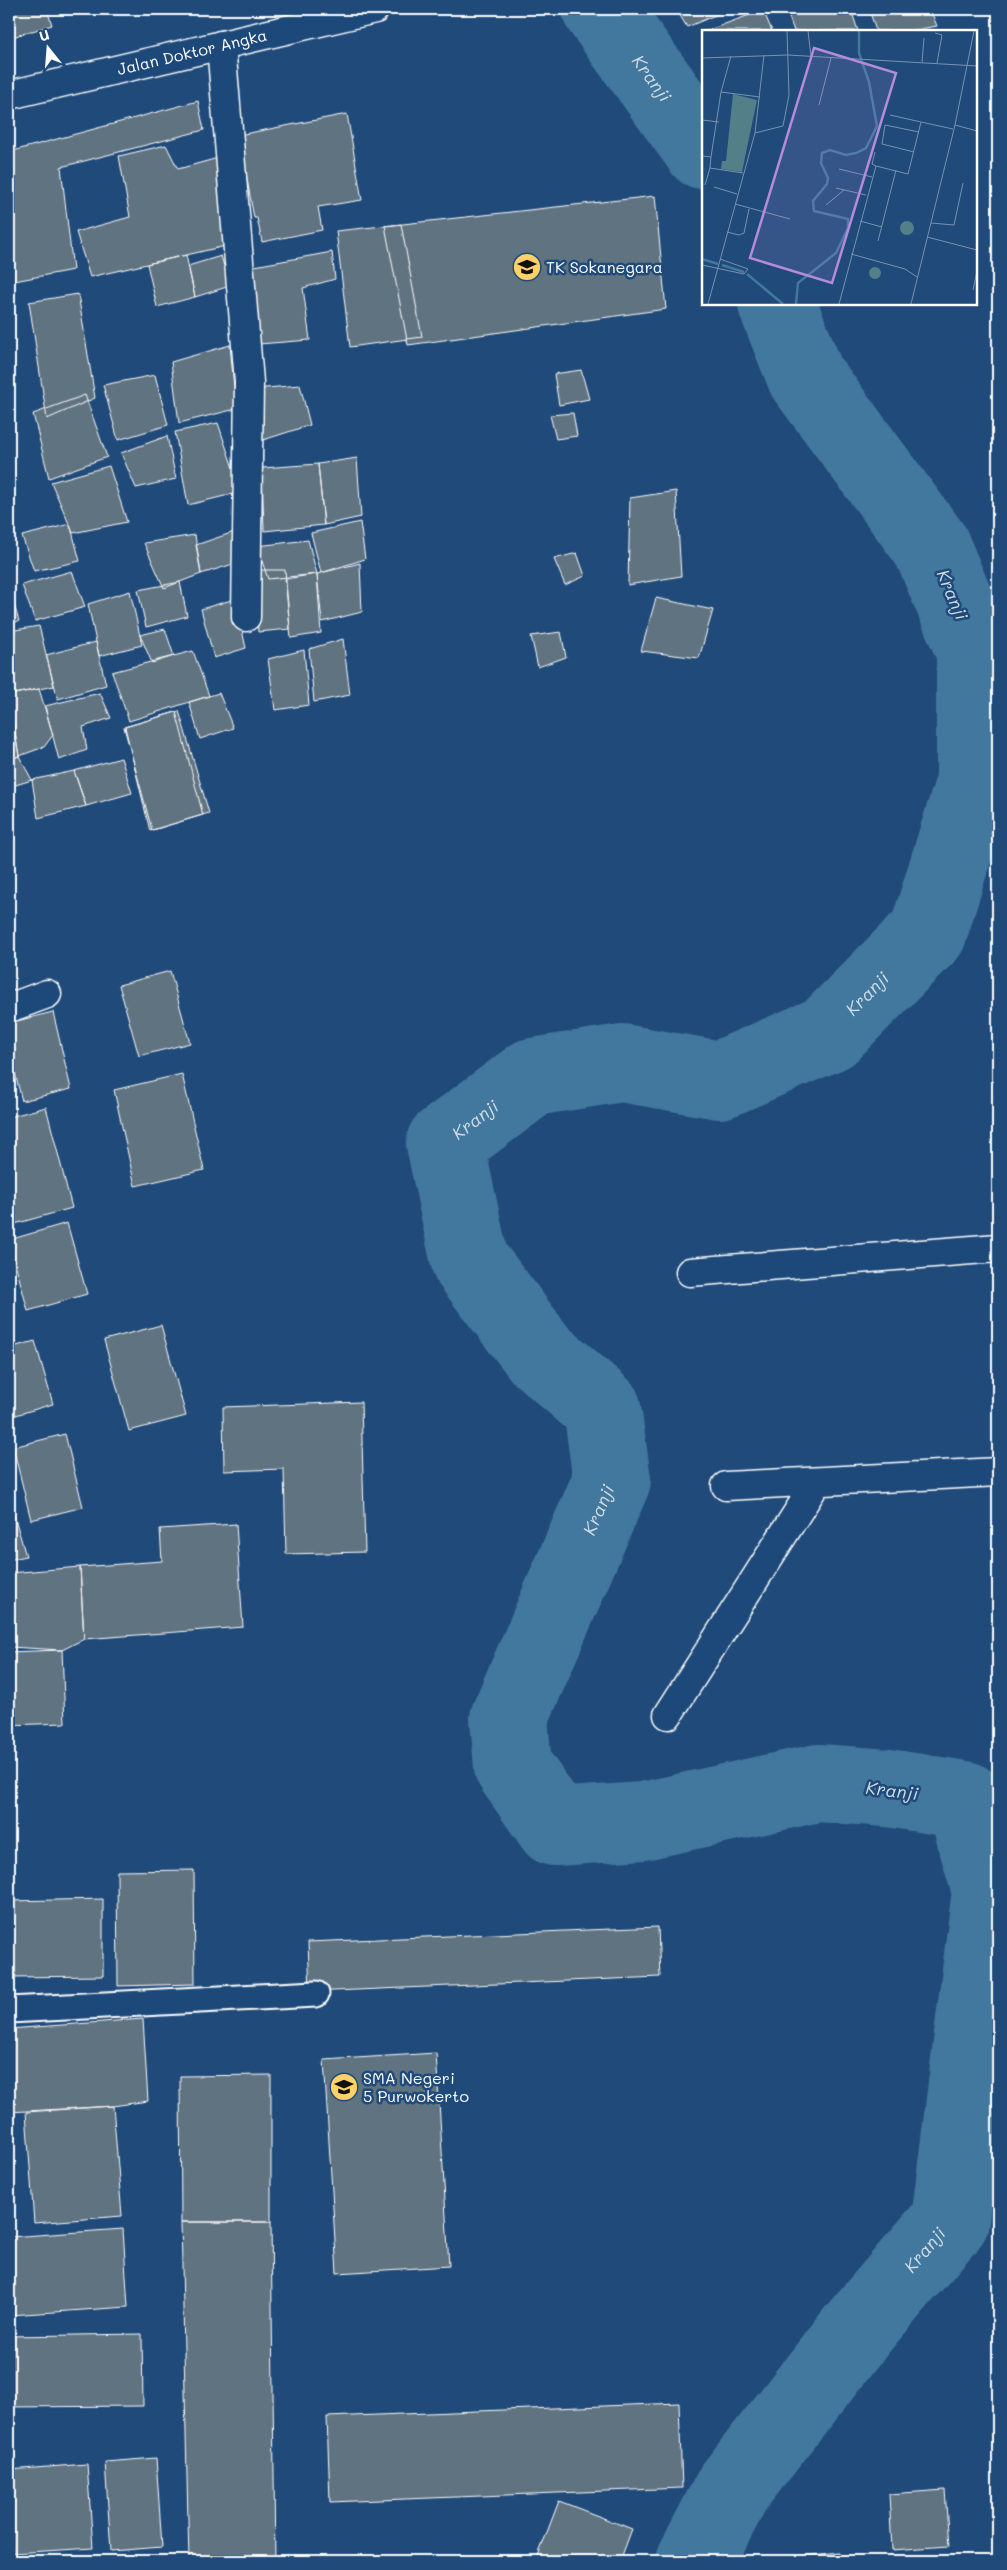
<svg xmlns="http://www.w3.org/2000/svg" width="1007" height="2570" font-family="Mali,sans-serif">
  <rect width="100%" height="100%" fill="#1f4a7a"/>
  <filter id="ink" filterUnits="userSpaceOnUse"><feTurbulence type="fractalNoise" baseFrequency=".02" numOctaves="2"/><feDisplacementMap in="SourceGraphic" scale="10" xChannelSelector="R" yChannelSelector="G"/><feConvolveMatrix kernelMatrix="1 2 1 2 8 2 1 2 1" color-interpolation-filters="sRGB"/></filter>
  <g filter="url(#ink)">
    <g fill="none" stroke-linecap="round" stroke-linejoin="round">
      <g stroke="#42789e" stroke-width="78">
        <path id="s1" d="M601,9L703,150"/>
        <path id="s2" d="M695,2561L733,2488L861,2325L950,2221L991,1891L965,1800L888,1788L818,1783L643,1821L555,1827L513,1767L509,1718L612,1480L602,1408L540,1354L470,1262L445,1143L533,1077L622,1063L720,1080L829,1033L928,933L975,781V651L931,546L806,377L777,304"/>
      </g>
    </g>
    <path fill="#617381" stroke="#fff" d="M9,9H47L52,25L9,38Z
      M676,9H730L687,27Z
      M786,9H851L858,31H794Z
      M869,9H930L937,26L909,31H876Z
      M763,10L772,31H706Z
      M198,101L204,130L61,167L73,270L9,282V152Z
      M347,114L362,200L318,207L322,230L262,242L257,218H254L239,135Z
      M166,145L178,169L222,157L230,245L90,277L76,232L130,217L119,156Z
      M655,196L666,309L408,345L385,226Z
      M401,224L422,337L350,347L336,231Z
      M332,252L335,279L303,288L310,340L259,344L249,267Z
      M186,255L195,297L157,307L147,264Z
      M221,256L230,286L195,297L188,266Z
      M78,294L95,398L47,419L29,302Z
      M230,345L236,409L179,423L171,362Z
      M9,355L13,367L9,368Z
      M581,370L589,399L559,405L554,374Z
      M155,375L168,425L118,440L103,385Z
      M300,385L310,425L260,441L255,389Z
      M85,395L107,457L49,478L33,414Z
      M573,413L577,436L556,439L550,415Z
      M218,423L241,492L188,505L175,432Z
      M167,436L176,479L136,488L121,453Z
      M357,458L361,517L324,525L318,464Z
      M318,464L324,525L264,531L262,468Z
      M109,466L127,522L73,533L51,482Z
      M676,491L681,576L628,585L630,498Z
      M360,522L365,559L321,573L311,533Z
      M70,524L80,561L34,571L22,536Z
      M237,531L243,561L201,574L196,545Z
      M195,535L201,574L164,588L144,543Z
      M308,540L317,574L268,579L257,546Z
      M577,553L585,576L565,585L554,559Z
      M360,563L362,612L322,622L317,574Z
      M254,570H285L290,629L258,632Z
      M72,571L85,607L35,621L22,585Z
      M317,574L321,633L291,638L285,579Z
      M180,582L187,616L146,627L138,590Z
      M9,589L19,621L9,624Z
      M130,591L142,645L99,656L88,604Z
      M656,598L713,610L699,658L641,651Z
      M235,599L246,648L214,658L201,609Z
      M39,626L54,686L9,695V631Z
      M165,629L174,656L152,663L140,635Z
      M561,632L566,657L538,667L531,636Z
      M343,639L350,695L314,702L309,649Z
      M96,642L106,685L58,699L46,655Z
      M304,650L309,705L275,710L268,659Z
      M193,651L209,696L129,721L112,672Z
      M39,689L53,735L44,747L19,756L9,695Z
      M100,693L111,718L83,727L87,750L59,760L45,706Z
      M219,693L233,728L200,739L189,702Z
      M9,701L19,756L9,760Z
      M179,711L209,813L150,831L125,727Z
      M176,712L203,815L152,830L124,727Z
      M19,756L32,780L9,787V760Z
      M121,758L132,793L86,806L74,771Z
      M74,771L86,806L38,818L32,780Z
      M170,971L190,1043L139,1056L119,985Z
      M9,976L13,993L9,994Z
      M53,1012L71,1089L22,1101L15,1073L9,1074V1023Z
      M182,1074L204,1170L135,1186L114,1090Z
      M46,1107L72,1208L11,1225L9,1216V1117Z
      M67,1223L87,1294L28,1311L9,1240Z
      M161,1325L186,1416L129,1431L104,1340Z
      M35,1341L53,1404L9,1417V1348Z
      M361,1402L365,1552L286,1554L284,1469L224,1471L223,1407Z
      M65,1434L83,1507L31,1520L13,1447Z
      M9,1498L26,1556L9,1560Z
      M236,1524L243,1627L84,1639L80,1567L162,1561L160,1529Z
      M80,1567L84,1639L62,1650L9,1647V1573Z
      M62,1650L65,1723L9,1725V1652Z
      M194,1870L195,1984L118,1986L117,1871Z
      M103,1899V1976L9,1977V1901Z
      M658,1927L660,1977L310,1992L308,1942Z
      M143,2019L148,2101L113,2106L9,2112V2029Z
      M436,2053L449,2266L337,2273L324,2060Z
      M271,2075V2222H181L180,2076Z
      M113,2106L122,2216L34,2223L26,2112Z
      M181,2222H271L275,2561H189Z
      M123,2229L128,2307L9,2315V2237Z
      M142,2334L143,2406L9,2407V2336Z
      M679,2403L682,2488L330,2502L327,2417Z
      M156,2458L162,2547L111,2551L105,2462Z
      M87,2464L93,2548L12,2553L9,2470Z
      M945,2490L949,2546L892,2550L889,2494Z
      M559,2501L632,2529L620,2561H536Z
      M840,2552L841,2561H793V2557Z"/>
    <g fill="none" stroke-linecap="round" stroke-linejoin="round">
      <defs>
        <path id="lane" d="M9,2010L316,1994"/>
        <path id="street" d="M221,45L249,382L246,617
          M9,1008L47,994
          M690,1272L998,1248
          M726,1486L998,1472
          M668,1715L817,1482"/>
        <g id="secondary">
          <path id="s3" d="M9,95L375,9"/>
        </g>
      </defs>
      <use href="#lane" stroke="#fff" stroke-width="29"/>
      <use href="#street" stroke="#fff" stroke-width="31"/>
      <use href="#secondary" stroke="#fff" stroke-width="31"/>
      <use href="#lane" stroke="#1f4a7a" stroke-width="25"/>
      <use href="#street" stroke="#1f4a7a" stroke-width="28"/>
      <use href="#secondary" stroke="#1f4a7a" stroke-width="28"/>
    </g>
  </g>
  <defs>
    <symbol id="school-disc" viewBox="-11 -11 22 22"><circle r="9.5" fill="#ffd166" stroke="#1f4a7a"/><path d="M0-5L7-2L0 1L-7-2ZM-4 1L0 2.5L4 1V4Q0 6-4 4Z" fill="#111"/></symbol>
  </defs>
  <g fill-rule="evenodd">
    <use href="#school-disc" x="511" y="251" width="32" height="32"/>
    <use href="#school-disc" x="328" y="2071" width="32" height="32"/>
  </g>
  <g text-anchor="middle" stroke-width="5" stroke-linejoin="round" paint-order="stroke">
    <g font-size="16" fill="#fff" stroke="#1f4a7a">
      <text dy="6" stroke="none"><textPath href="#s3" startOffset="188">Jalan Doktor Angka</textPath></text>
    </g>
    <g font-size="16" fill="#fff" stroke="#1f4a7a" text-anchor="start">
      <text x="546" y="273">TK Sokanegara</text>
      <text x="363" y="2084">SMA Negeri<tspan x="363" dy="18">5 Purwokerto</tspan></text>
    </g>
    <g font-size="18" font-style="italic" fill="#d0dde7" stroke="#1f4a7a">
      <text dy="6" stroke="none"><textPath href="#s1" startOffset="86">Kranji</textPath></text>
      <text transform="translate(952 595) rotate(67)" y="6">Kranji</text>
      <text dy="6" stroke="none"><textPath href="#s2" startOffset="2516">Kranji</textPath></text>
      <text dy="6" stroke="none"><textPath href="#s2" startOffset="2081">Kranji</textPath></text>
      <text dy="6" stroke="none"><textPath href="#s2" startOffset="1618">Kranji</textPath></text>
      <text transform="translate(892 1791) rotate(7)" y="6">Kranji</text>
      <text dy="6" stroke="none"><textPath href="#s2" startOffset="388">Kranji</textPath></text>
    </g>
  </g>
  <g transform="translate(702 30)">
    <rect width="275" height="275" fill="#1f4a7a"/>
    <path d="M31,64L55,70L40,142L19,139L20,131H24ZM198 198a7 7 0 1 1 14 0a7 7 0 1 1-14 0ZM167 243a6 6 0 1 1 12 0a6 6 0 1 1-12 0Z" fill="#527f88"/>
    <path fill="none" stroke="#42789e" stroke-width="2.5" d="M0,229L16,234M20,235L42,242M45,244L81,274M94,274L96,253L134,223L146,198V189L112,181L111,171L125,154L126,148L119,133L120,123L128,120L144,125L154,123L164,118L175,96L167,52L157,23V1"/>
    <path fill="none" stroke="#7992af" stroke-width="1" d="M106,1L109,26M233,3L240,5L235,33M0,28L86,25L275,36M220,32L222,8M19,62L58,67M117,75L129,28M188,85L219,92M0,90L17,92M253,95L275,101M53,103L81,96L87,65L85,1M173,122L170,134L174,136M212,122L180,114L183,95L217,102M0,126L9,127L19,62L29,26M9,127L8,138L41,143M137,139L170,147M3,155L8,138M12,157L35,164M134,158L164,165M33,174L88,189M124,175L142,160M158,191L180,197M229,193L252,195L261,153M25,202L37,205L42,203L47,179M225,207L275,220M176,211L194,140M149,224L203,239L215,247M0,235L42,244L46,239L18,229M271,260L275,241M6,274L53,103L62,25M137,274L174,136L206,144L219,92L251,99M209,274L253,95L272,1"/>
    <path fill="#b68bdc" fill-opacity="0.15" stroke="#b68bdc" stroke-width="2.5" d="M112,18L194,43L130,253L48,228Z"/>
    <rect width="275" height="275" fill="none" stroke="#fff" stroke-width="2.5"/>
  </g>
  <rect width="1007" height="2570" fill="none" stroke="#1f4a7a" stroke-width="30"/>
  <rect x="15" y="15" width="977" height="2540" fill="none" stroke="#fff" stroke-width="2" filter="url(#ink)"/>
  <g transform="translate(48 48) rotate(343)" stroke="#1f4a7a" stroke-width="4" paint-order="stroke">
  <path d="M0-4L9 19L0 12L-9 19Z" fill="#ffffff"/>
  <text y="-8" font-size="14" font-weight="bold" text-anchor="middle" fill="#ffffff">U</text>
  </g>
</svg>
